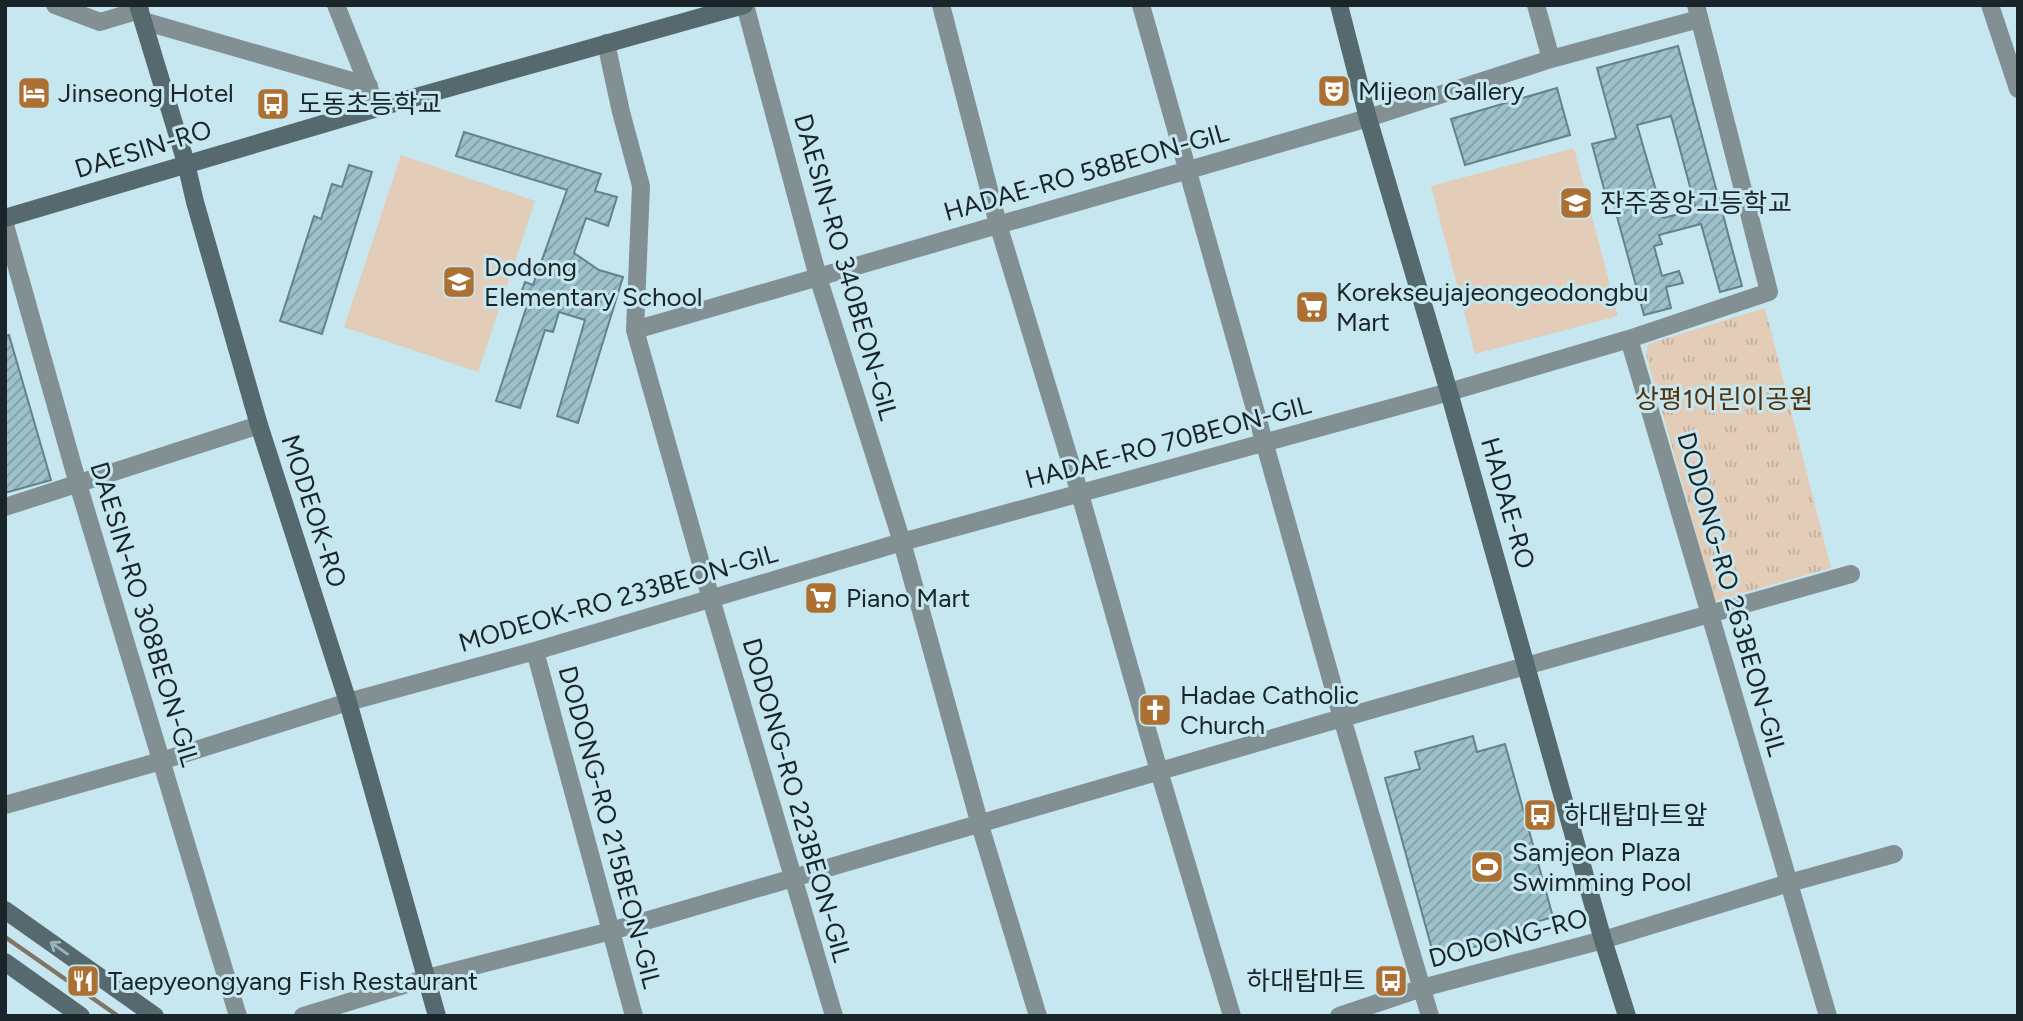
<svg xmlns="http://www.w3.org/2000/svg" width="2023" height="1021" font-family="Figtree,'Noto Sans KR',sans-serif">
  <defs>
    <pattern id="park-tufts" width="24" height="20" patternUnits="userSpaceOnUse" patternTransform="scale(1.75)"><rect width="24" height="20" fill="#e3ccb8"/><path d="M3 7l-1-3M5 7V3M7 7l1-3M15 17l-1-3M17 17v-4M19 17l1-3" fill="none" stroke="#c2af9e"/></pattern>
    <pattern id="building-hatch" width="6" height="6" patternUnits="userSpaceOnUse" patternTransform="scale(1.75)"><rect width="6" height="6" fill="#9cc1cb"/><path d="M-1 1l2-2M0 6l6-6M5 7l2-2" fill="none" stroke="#7e9da5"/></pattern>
  </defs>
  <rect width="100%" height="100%" fill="#c6e7ef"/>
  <path fill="url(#park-tufts)" d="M1765,308L1831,568L1715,601L1646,354L1648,344Z"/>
  <path fill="#e3ccb8" d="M1574,148L1618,316L1475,354L1431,186Z
    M401,155L535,201L478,372L344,327Z"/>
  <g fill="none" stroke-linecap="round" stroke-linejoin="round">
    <path stroke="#827466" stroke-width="4.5" d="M5,937L118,1016"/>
  </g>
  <path fill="url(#building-hatch)" stroke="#64828a" stroke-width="2" fill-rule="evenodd" d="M1678,46L1742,286L1720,292L1701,224L1659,235L1662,244L1654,246L1662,276L1679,271L1683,283L1666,287L1671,308L1644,315L1613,202L1608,204L1592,144L1616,138L1597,68ZM1671,116L1696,209L1664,218L1637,125Z
    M1557,88L1570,135L1465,165L1451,119Z
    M464,132L601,174L595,191L617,197L608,226L586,218L574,253L599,270L623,277L578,423L557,416L585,320L559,312L553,332L545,330L520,408L496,401L529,299L520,296L525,282L533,285L567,190L456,156Z
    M349,165L372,172L322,334L280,321L314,216L321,219L332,184L342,187Z
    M9,335L51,480L5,493V336Z
    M1473,736L1477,752L1505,744L1553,917L1522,926L1524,933L1460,951L1458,946L1433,953L1385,778L1420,769L1415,752Z"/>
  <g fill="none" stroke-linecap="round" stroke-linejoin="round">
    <path stroke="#829093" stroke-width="18" d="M55,5L100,22L140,10
      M336,5L377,108
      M745,5L818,277L902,542L980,825L1038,1016
      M941,5L998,224L1080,494L1159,771L1232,1016
      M1141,5L1342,718L1430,1016
      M1536,5L1551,59
      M1990,5L2018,89
      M143,21L369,86
      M606,43L621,112L641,186L635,330L711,599L834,1016
      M5,225L78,484L238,1016
      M635,330L1368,118L1551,59L1699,19
      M1629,339L1769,292L1696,5
      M5,507L259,425
      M535,651L634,1016
      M5,805L161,761L348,702L535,651L902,542L1449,392L1629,339L1828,1016
      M303,1016L427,978L611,931L1342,718L1851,574
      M1339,1016L1422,988L1603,940L1789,883L1894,854"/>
    <path stroke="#56696e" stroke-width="18" d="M138,5L186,163L195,202L259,425L348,702L437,1016
      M1339,5L1368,118L1449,392L1603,940L1627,1016
      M5,218L377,108L744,5
      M5,910L155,1016
      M5,962L81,1016"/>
  </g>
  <defs><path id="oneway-shaft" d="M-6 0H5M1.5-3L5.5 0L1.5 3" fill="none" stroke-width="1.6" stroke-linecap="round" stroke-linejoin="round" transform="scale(1.75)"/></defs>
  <use stroke="#99b5bb" href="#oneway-shaft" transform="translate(59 948) rotate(-145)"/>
  <defs>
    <symbol id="theatre-square" viewBox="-11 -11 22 22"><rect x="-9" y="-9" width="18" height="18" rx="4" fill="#ad7033" stroke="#c6e7ef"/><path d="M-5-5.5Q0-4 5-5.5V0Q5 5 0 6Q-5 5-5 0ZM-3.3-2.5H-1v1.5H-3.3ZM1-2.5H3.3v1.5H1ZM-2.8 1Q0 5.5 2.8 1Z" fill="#fff"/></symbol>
    <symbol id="hotel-square" viewBox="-11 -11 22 22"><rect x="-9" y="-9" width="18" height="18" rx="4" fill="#ad7033" stroke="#c6e7ef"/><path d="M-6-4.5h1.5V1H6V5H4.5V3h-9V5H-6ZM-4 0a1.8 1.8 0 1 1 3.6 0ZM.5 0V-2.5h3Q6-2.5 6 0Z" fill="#fff"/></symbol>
    <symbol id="bus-square" viewBox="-11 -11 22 22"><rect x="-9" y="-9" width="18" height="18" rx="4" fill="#ad7033" stroke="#c6e7ef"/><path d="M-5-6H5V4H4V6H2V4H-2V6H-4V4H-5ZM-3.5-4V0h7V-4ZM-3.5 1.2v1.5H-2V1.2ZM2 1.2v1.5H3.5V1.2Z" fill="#fff"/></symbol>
    <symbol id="school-square" viewBox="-11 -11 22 22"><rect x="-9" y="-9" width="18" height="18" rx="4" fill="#ad7033" stroke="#c6e7ef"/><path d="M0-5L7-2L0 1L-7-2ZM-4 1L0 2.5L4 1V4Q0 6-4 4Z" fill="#fff"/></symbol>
    <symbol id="supermarket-square" viewBox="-11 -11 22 22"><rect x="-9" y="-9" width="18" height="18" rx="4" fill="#ad7033" stroke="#c6e7ef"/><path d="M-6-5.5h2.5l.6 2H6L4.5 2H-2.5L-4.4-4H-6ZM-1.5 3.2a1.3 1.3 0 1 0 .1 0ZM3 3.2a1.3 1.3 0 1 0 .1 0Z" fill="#fff"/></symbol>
    <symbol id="church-square" viewBox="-11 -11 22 22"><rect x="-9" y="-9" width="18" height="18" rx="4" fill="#ad7033" stroke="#c6e7ef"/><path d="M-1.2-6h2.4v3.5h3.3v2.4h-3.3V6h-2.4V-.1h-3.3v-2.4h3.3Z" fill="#fff"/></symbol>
    <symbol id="stadium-square" viewBox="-11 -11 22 22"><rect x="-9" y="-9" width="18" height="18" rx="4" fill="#ad7033" stroke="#c6e7ef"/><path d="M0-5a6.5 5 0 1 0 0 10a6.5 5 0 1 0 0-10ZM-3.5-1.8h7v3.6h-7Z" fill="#fff"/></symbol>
    <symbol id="restaurant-square" viewBox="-11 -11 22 22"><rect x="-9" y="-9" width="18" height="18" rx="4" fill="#ad7033" stroke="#c6e7ef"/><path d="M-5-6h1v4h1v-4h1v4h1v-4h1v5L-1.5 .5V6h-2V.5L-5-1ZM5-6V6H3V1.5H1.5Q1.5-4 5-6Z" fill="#fff"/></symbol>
  </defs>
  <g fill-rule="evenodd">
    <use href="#theatre-square" x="1315" y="72" width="38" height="38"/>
    <use href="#hotel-square" x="15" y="74" width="38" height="38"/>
    <use href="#bus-square" x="254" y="85" width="38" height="38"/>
    <use href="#school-square" x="1557" y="184" width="38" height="38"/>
    <use href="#school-square" x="440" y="263" width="38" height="38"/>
    <use href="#supermarket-square" x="1293" y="288" width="38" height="38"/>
    <use href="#supermarket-square" x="802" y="579" width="38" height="38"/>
    <use href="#church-square" x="1136" y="691" width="38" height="38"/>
    <use href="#bus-square" x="1521" y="796" width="38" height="38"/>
    <use href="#stadium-square" x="1468" y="848" width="38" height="38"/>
    <use href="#restaurant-square" x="64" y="962" width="38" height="38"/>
    <use href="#bus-square" x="1372" y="962" width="38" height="38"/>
  </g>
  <g text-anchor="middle" stroke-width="6" stroke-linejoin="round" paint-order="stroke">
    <g font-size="26" fill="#192528" stroke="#c6e7ef" text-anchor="start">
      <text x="1358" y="100">Mijeon Gallery</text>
      <text x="58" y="102">Jinseong Hotel</text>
      <text x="298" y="113">도동초등학교</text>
      <text x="1600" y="212">잔주중앙고등학교</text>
      <text x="484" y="276">Dodong<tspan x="484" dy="30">Elementary School</tspan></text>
      <text x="1336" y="301">Korekseujajeongeodongbu<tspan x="1336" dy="30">Mart</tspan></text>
      <text x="846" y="607">Piano Mart</text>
      <text x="1180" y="704">Hadae Catholic<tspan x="1180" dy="30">Church</tspan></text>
      <text x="1564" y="824">하대탑마트앞</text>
      <text x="1512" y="861">Samjeon Plaza<tspan x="1512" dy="30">Swimming Pool</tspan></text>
      <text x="108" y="990">Taepyeongyang Fish Restaurant</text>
      <text x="1366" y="990" text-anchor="end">하대탑마트</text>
    </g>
    <g font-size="26" fill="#192528" stroke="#c6e7ef">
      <text transform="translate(143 149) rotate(-17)" y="9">DAESIN-RO</text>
      <text transform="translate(1086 172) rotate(-16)" y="9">HADAE-RO 58BEON-GIL</text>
      <text transform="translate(846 267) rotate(74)" y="9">DAESIN-RO 340BEON-GIL</text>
      <text transform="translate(1168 442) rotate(-15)" y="9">HADAE-RO 70BEON-GIL</text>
      <text transform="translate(1508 503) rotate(74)" y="9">HADAE-RO</text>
      <text transform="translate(314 511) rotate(72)" y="9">MODEOK-RO</text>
      <text transform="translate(1732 594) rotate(74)" y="9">DODONG-RO 263BEON-GIL</text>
      <text transform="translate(618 598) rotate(-16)" y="9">MODEOK-RO 233BEON-GIL</text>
      <text transform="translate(145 614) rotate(73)" y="9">DAESIN-RO 308BEON-GIL</text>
      <text transform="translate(797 800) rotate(74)" y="9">DODONG-RO 223BEON-GIL</text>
      <text transform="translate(610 827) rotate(75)" y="9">DODONG-RO 215BEON-GIL</text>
      <text transform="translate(1508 938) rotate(-15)" y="9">DODONG-RO</text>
    </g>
    <g font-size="26" fill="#543109" stroke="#c6e7ef">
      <text x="1724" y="408">상평1어린이공원</text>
    </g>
  </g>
  <rect width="2023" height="1021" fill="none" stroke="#192528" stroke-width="14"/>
</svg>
